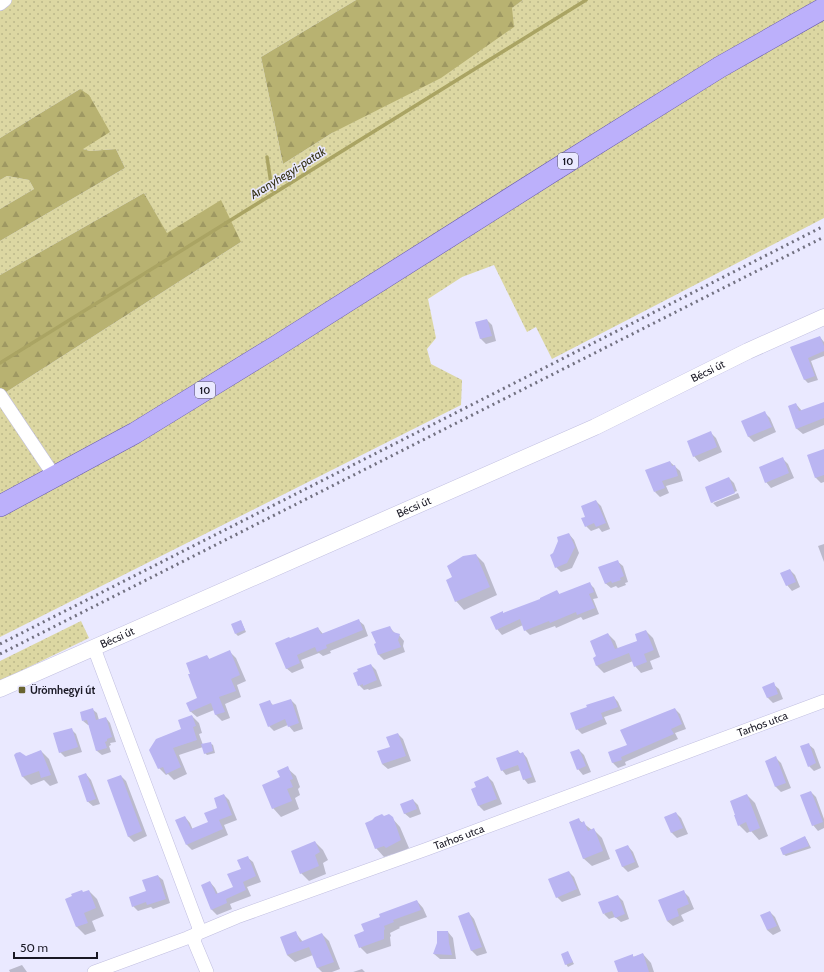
<svg xmlns="http://www.w3.org/2000/svg" width="824" height="972" font-family="Cabin,sans-serif">
  <defs>
    <pattern id="grass-dots" width="8" height="8" patternUnits="userSpaceOnUse"><rect width="8" height="8" fill="#dcd7a2"/><path d="M2 2h.1M6 6h.1" fill="none" stroke="#bcb88b" stroke-width="1.8" stroke-linecap="round"/></pattern>
    <pattern id="forest-firs" width="22" height="20" patternUnits="userSpaceOnUse"><rect width="22" height="20" fill="#b8b271"/><path d="M5 1l3.5 6h-7zM16 11l3.5 6h-7z" fill="#9e9862"/></pattern>
  </defs>
  <rect width="100%" height="100%" fill="#eae9ff"/>
  <path fill="url(#grass-dots)" d="M0,0H356L261,57L283,164L332,133L523,0H824V218L552,359L536,327L527,332L494,265L462,277L428,299L436,338L427,349L431,364L462,380L461,405L0,637V396L241,242L167,234L144,193L0,275V241L125,168L116,149L90,151L83,149L80,89L0,138Z
    M7,176L29,180L34,189L0,209V180Z
    M81,621L89,638L0,681V661Z"/>
  <path fill="url(#forest-firs)" d="M356,0H523L512,8L514,27L441,78L332,133L283,164L261,57Z
    M80,89L89,95L110,132L83,149L90,151L116,149L125,168L0,241V209L34,189L29,180L7,176L0,180V138Z
    M144,193L167,233L221,200L241,242L0,396V275Z"/>
  <path fill="#0003" d="M487,320L492,325L496,341L486,344L481,339L477,323Z
    M820,337L824,342V356L811,361L818,380L808,383L805,380L792,347Z
    M824,403V425L803,434L797,429L789,406L796,404L802,411Z
    M765,413L770,418L776,432L754,442L748,436Z
    M711,433L716,438L722,452L699,462L694,456Z
    M824,450V482L821,483L816,478L808,456Z
    M783,459L788,464L794,478L771,488L766,482Z
    M670,462L680,471L683,481L666,486L669,493L660,497L655,492Z
    M729,478L734,483L737,491L713,501V503L738,493L740,498L717,507L712,502Z
    M596,501L601,506L610,529L602,532L599,528L591,531L586,526V517Z
    M569,534L574,540L579,553L572,568L561,572L556,567L553,554Z
    M824,544V562L818,546Z
    M476,555L484,563L497,595L464,610L456,601Z
    M617,561L623,566L628,582L625,583L626,585L618,588L616,586L611,588L605,583Z
    M790,570L795,575L800,587L792,591L787,585Z
    M589,583L594,588L598,598L593,599L599,614L583,620L581,617L556,628L555,626L530,635L525,630L523,625L502,635L497,629L504,614L541,600L557,591L560,595Z
    M358,620L364,625L368,636L330,651L331,653L323,656L319,653L301,660L304,668L292,673L286,668L290,639L318,628L323,634Z
    M241,621L246,632L238,636L236,634Z
    M389,627L396,634L399,635L404,641L403,646L405,652L384,660L379,655L375,645Z
    M646,631L653,638L660,657L650,661L653,669L641,673L635,666L633,661L604,673L597,666L594,658L598,657L608,634L615,641L618,649L639,641Z
    M230,652L236,658L246,681L237,685L241,697L225,704L230,718L222,721L216,715L214,710L197,717L190,711L198,698L207,656L210,660Z
    M371,665L376,670L382,686L369,690L368,689L364,690L359,685Z
    M773,684L779,689L783,699L773,703L768,698L764,688Z
    M614,697L618,702L622,711L604,717L607,724L582,734L577,729L588,707Z
    M291,700L296,705L303,729L294,732L288,725L274,731L269,726V701L274,706Z
    M92,709L97,713L99,720L106,718L110,723L116,742L110,743L111,745L109,746L111,752L102,755L97,751L89,725H88L83,721Z
    M675,709L680,714L686,729L675,733L678,739L625,762L626,765L618,768L613,763L609,753L628,746Z
    M192,716L199,723L202,733L199,734L203,745L210,743L213,745L215,753L207,755L205,753L203,747L179,755L187,774L174,780L168,774L166,775L159,768Z
    M71,729L76,734L82,752L65,757L60,752Z
    M398,734L403,739L411,761L388,769L382,764Z
    M808,744L814,749L821,768L814,771L809,766Z
    M579,750L584,755L591,772L583,775L578,769Z
    M41,751L49,759L58,783L50,786L44,780L31,785L23,777L15,756L25,757Z
    M518,751L521,754L523,753L527,758L536,782L528,784L524,779L521,770L506,775L502,770Z
    M776,758L781,763L791,788L781,792L776,787Z
    M287,768L296,776L300,787L298,789L300,795L295,798L299,809L281,817L273,808L281,778Z
    M86,774L91,780L100,804L93,806L87,801Z
    M121,776L126,781L147,836L134,842L128,836Z
    M488,777L493,782L502,804L484,811L479,806L473,790L477,788Z
    M811,792L816,797L824,819V828L818,831L813,825Z
    M224,795L229,800L237,820L224,825L228,835L192,850L187,845L185,817L190,823L193,830L209,823L219,808Z
    M747,795L755,803L768,836L759,840L751,831L747,833L739,825Z
    M413,800L418,805L421,814L410,818L404,813Z
    M676,813L681,818L688,834L677,838L672,833L665,817Z
    M392,818L400,827L409,848L395,855L393,854L384,857L376,848Z
    M579,820L592,830H594L602,838L610,859L592,866L583,858Z
    M805,837L807,840L811,848L786,856L783,854Z
    M315,842L323,850L328,860L323,863L326,874L309,881L301,873Z
    M628,846L633,852L639,867L628,872L622,866Z
    M247,857L253,862L261,882L247,887L251,896L230,904L232,909L217,915L212,910L210,882L215,888L218,894L234,888Z
    M569,872L574,877L581,895L562,902L557,897Z
    M158,876L163,880L170,903L153,909L151,907L138,911L133,906L147,892Z
    M89,891L97,899L104,916L92,921L96,931L85,935L77,927L67,899Z
    M684,892L689,897L694,909L681,915L684,921L673,926L667,921Z
    M618,896L623,901L629,919L621,922L615,917L609,919L604,914Z
    M417,901L423,908L427,917L399,927L400,928L390,933L391,936L390,937L391,946L367,954L360,947L365,931L381,917Z
    M770,912L775,917L781,931L773,935L767,930Z
    M469,913L474,919L487,953L477,956L472,951L459,917Z
    M295,932L303,942L322,934L329,941L340,969L332,972H322L318,968L313,955L295,962L287,955Z
    M448,932L453,938L456,959H440L434,954Z
    M568,953L574,964L568,967L566,964Z
    M643,954L651,963L654,972H619L632,955L634,957Z
    M22,965L27,972H10L9,970Z
    M362,969L365,972H353Z"/>
  <g fill="none" stroke-linecap="round" stroke-linejoin="round">
    <path stroke="#aaa463" stroke-width="3.5" d="M267,157L272,190
      M0,363L586,0"/>
  </g>
  <path fill="#bab5f2" d="M487,319L492,336L480,339L475,322Z
    M820,336L824,346V351L808,358L815,376L804,380L790,347Z
    M824,402V418L796,429L788,406L796,403L799,411Z
    M765,411L772,427L748,437L741,421Z
    M711,431L717,447L693,457L687,441Z
    M824,449V475L815,478L807,455Z
    M783,457L789,473L765,483L759,467Z
    M670,461L672,466L675,465L678,476L662,481L665,488L654,492L645,470Z
    M729,477L735,493L711,503L705,487Z
    M596,500L606,523L596,527L594,523L585,527L581,518L585,517L581,506Z
    M569,533L575,547L567,563L555,568L550,555L553,553L558,541L557,537Z
    M476,554L490,587L455,602L446,580L452,577L447,566L463,556Z
    M618,560L624,576L620,578L621,580L612,583L611,581L605,584L598,567Z
    M790,569L796,582L786,586L780,573Z
    M590,582L594,592L589,594L595,608L577,615L576,612L550,623L549,621L524,631L520,619L496,630L490,617L503,611V613L540,599V598L557,590L559,594Z
    M359,619L363,630L326,645L327,648L317,652L315,647L297,655L300,663L286,669L275,643L289,637L290,638L318,627L321,634Z
    M241,620L245,630L235,634L231,624Z
    M390,626L393,632L400,634L398,640L401,647L378,655L374,644L376,643L371,632Z
    M646,630L654,650L644,654L647,662L634,667L629,653L596,666L593,658L596,656L590,641L608,633L615,649L637,641L635,634Z
    M230,650L240,675L231,679L236,691L219,697L225,712L215,715L211,703L190,712L186,703L197,698L188,674H190L186,663L207,655L209,659Z
    M371,664L377,680L363,686V684L358,686L353,673L358,671L357,669Z
    M774,682L778,694L767,698L762,687Z
    M614,696L618,707L601,713L603,719L576,730L570,713L587,707L586,705Z
    M291,699L299,723L288,727L285,719L268,727L259,704L270,700L272,705Z
    M93,708L96,720L106,717L112,737L107,739V741L105,742L107,748L96,751L87,720L82,721L80,712Z
    M675,708L682,724L671,729L674,734L621,757L622,760L612,763L608,752L627,745L620,730Z
    M192,715L196,726L193,727L197,740L173,748L181,767L166,774L163,767L158,769L149,750L156,739L181,729L178,720Z
    M72,728L78,747L59,753L53,733Z
    M398,733L406,756L382,764L377,751L390,747L386,737Z
    M211,742L213,751L204,754L201,744Z
    M809,743L816,763L808,767L800,746Z
    M579,749L586,766L577,770L570,752Z
    M41,750L51,775L41,778L39,771L22,777L14,755L16,753L20,752L26,756Z
    M518,750L519,754L523,752L532,777L523,780L518,765L501,771L496,758Z
    M776,756L786,783L775,787L765,761Z
    M288,766L293,779L290,780L293,787L287,789L292,801L272,809L262,785L280,777L277,771Z
    M86,773L96,799L87,802L78,776Z
    M121,775L142,831L128,837L107,780Z
    M488,776L497,799L478,806L471,789L476,787L474,782Z
    M811,791L823,822L812,826L800,795Z
    M224,794L232,815L219,820L223,829L186,845L175,820L185,816L191,829L208,822L204,813L217,808L214,798Z
    M747,794L760,828L750,832L746,822L738,826L734,815H735L730,801Z
    M413,799L417,809L404,814L400,804Z
    M676,812L683,828L671,833L664,817Z
    M382,814L384,816L389,814L393,817L401,840L386,848L384,846L375,849L365,823L372,820L375,817Z
    M579,818L581,823L584,821L588,831L594,828L603,851L583,859L569,822Z
    M805,836L809,846L783,855L780,848Z
    M315,841L320,852L315,855L319,866L300,874L291,851Z
    M628,845L635,862L622,867L615,850Z
    M248,856L256,876L243,882L246,890L226,899L227,903L211,910L201,885L210,881L216,894L233,887L227,874L241,869L237,860Z
    M569,871L577,889L556,898L548,879Z
    M158,875L166,899L147,905L146,902L132,907L129,897L146,891L142,880Z
    M82,890L83,892L89,890L96,908L84,913L88,923L76,927L65,899L72,896L71,894Z
    M684,890L689,904L677,909L679,916L667,921L658,900Z
    M618,895L625,914L615,918L612,911L603,914L598,902Z
    M417,900L421,910L393,920L394,922L384,926L385,929L384,930V939L359,948L354,935L364,931L361,924L380,917L379,914Z
    M770,911L777,926L767,930L760,915Z
    M469,912L482,947L471,951L458,916Z
    M296,931L300,942L322,933L334,962L317,968L309,947L287,955L280,937Z
    M437,931H448L449,943L452,955L433,954L437,943Z
    M568,951L573,962L565,965L561,954Z
    M643,953L649,972H618L614,961L633,954V957Z"/>
  <g fill="none" stroke-linecap="round" stroke-linejoin="round">
    <defs>
      <g id="minor">
        <path d="M0,4L5,0"/>
        <path d="M0,395L55,477"/>
        <path d="M94,648L199,928L194,941L207,972"/>
        <path id="s1" d="M94,972L187,938L237,917L427,849L824,701"/>
      </g>
      <g id="tertiary">
        <path id="s2" d="M0,689L595,427L748,351L824,317"/>
      </g>
      <path id="primary" d="M0,506L135,433L275,347L550,173L720,67L824,8"/>
    </defs>
    <use href="#minor" stroke="#c0bee0" stroke-width="14"/>
    <use href="#tertiary" stroke="#c0bee0" stroke-width="17"/>
    <use href="#primary" stroke="#6659ae" stroke-width="22"/>
    <use href="#minor" stroke="#fff" stroke-width="13"/>
    <use href="#tertiary" stroke="#fff" stroke-width="16"/>
    <use href="#primary" stroke="#bcb0fb" stroke-width="21"/>
    <path stroke="#727181" stroke-width="3" stroke-dasharray="2 4" stroke-linecap="butt" d="M0,644L824,226
      M0,654L824,237"/>
  </g>
  <rect fill="#696430" stroke="#eae9ff" stroke-width="1.5" x="18" y="686" width="8" height="8" rx="2"/>
  <g text-anchor="middle" stroke-width="3" stroke-linejoin="round" paint-order="stroke">
    <g fill="#eae9ff" stroke="#585766" stroke-width="1">
      <rect x="558" y="153" width="20" height="16" rx="3"/>
      <rect x="195" y="382" width="20" height="16" rx="3"/>
    </g>
    <g font-size="10" font-weight="bold" fill="#191824">
      <text x="568" y="165">10</text>
      <text x="205" y="394">10</text>
    </g>
    <g font-size="11" fill="#191824" stroke="#eae9ff">
      <text dy="4" stroke="none"><textPath href="#s2" startOffset="776">Bécsi út</textPath></text>
      <text dy="4" stroke="none"><textPath href="#s2" startOffset="452">Bécsi út</textPath></text>
      <text dy="4" stroke="none"><textPath href="#s2" startOffset="128">Bécsi út</textPath></text>
      <text dy="4" stroke="none"><textPath href="#s1" startOffset="713">Tarhos utca</textPath></text>
      <text dy="4" stroke="none"><textPath href="#s1" startOffset="389">Tarhos utca</textPath></text>
    </g>
    <g font-size="11" font-weight="bold" fill="#191824" stroke="#eae9ff" text-anchor="start">
      <text x="30" y="694">Ürömhegyi út</text>
    </g>
    <g font-size="12" font-style="italic" fill="#353215" stroke="#eae9ff">
      <text transform="translate(288 173) rotate(-32)" y="4">Aranyhegyi-patak</text>
    </g>
  </g>
  <path d="M14 952v6h83v-6" fill="none" stroke="#191824" stroke-width="2"/>
  <text x="20" y="952" font-size="12" fill="#191824" stroke="#eae9ff" stroke-width="3" paint-order="stroke">50 m</text>
</svg>
